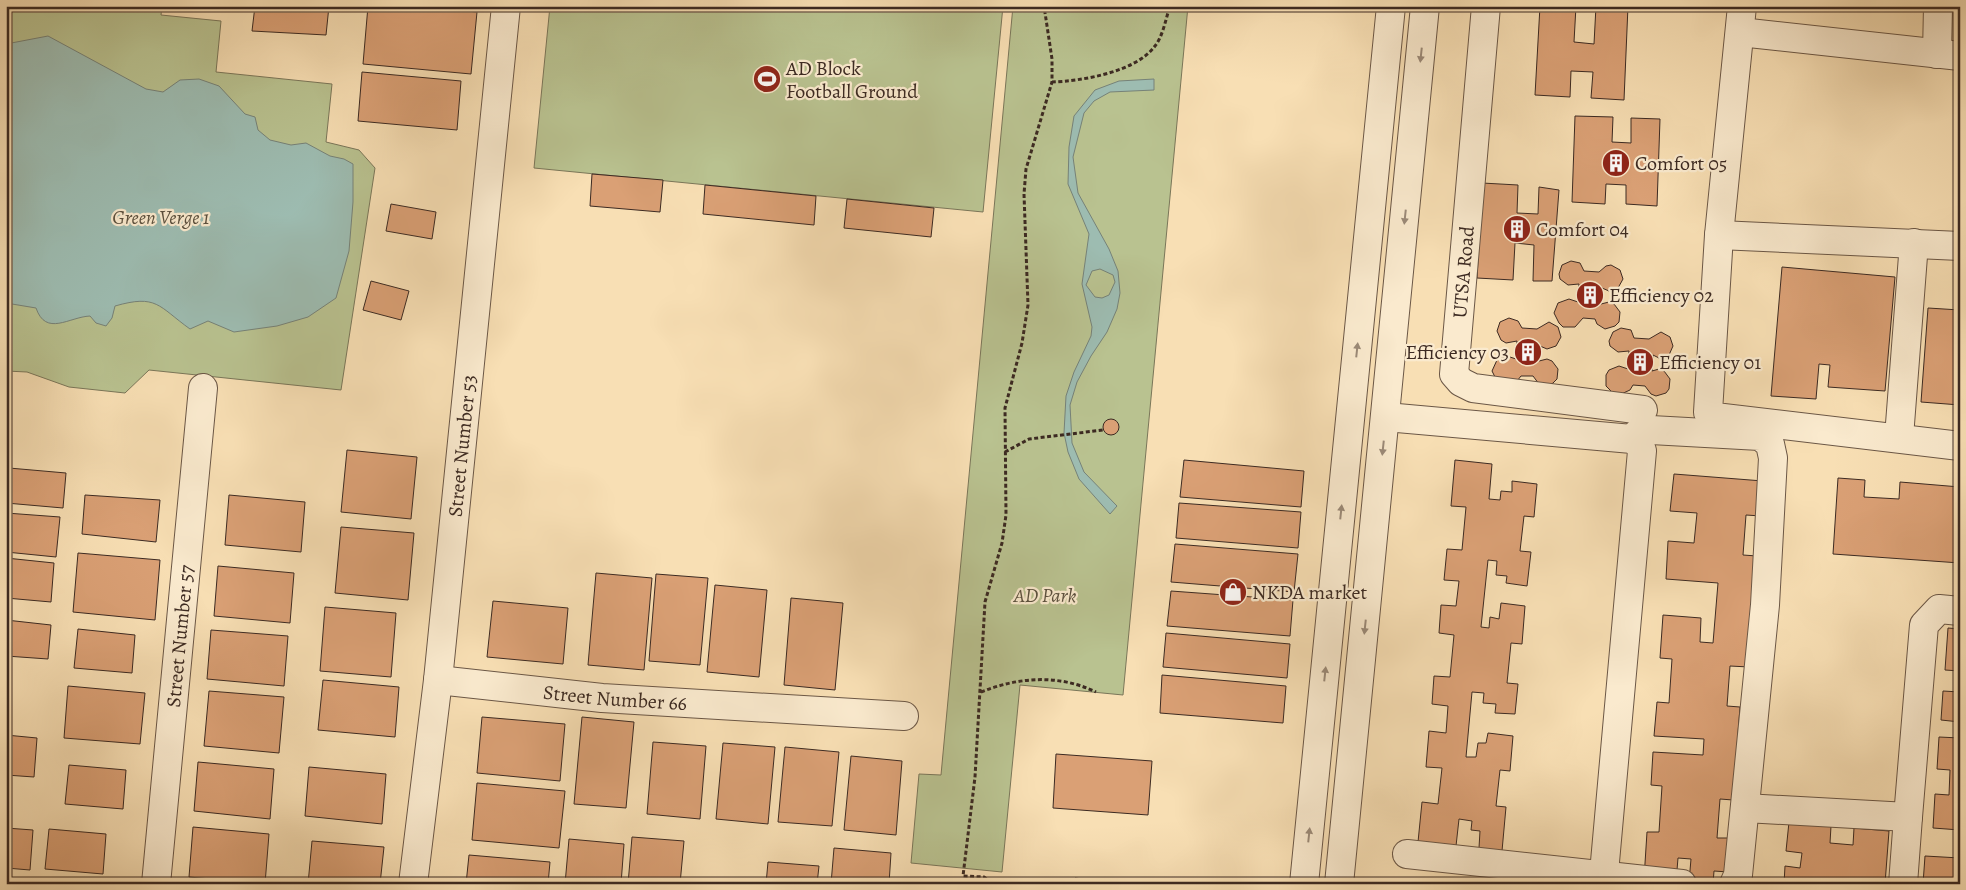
<svg xmlns="http://www.w3.org/2000/svg" width="1966" height="890" font-family="Alegreya,serif">
  <rect width="100%" height="100%" fill="#f8dfb4"/>
  <filter id="stains"><feTurbulence type="fractalNoise" baseFrequency=".004" numOctaves="4"/><feColorMatrix values="0 0 0 0 .2 0 0 0 0 .09 0 0 0 0 .02 0 0 0 .5 -.17"/></filter>
  <radialGradient id="worn" r=".72"><stop offset=".6" stop-color="#630" stop-opacity="0"/><stop offset="1" stop-color="#630" stop-opacity=".3"/></radialGradient>
  <path fill="#b9c290" stroke="#7a7659" d="M6,6H162L161,15L221,21L216,72L332,84L326,142L359,150L375,168L341,390L149,370L125,393L69,387L27,372L6,371Z
    M550,6H1003L983,212L534,168Z
    M1013,6H1188L1123,695L1020,685L1002,872L911,863L919,774L941,775Z"/>
  <path fill="#9dbcb1" stroke="#768278" fill-rule="evenodd" d="M48,36L146,89L163,92L180,80L199,79L219,86L245,114L255,117L258,130L270,140L291,145L306,143L330,156L344,159L353,164V202L349,251L336,298L308,317L277,326L234,332L208,321L190,329C158,306 157,294 115,306L112,318L106,326L96,323L90,316C69,317 46,337 36,308L6,303V44Z
    M1154,79V90L1110,92L1094,101L1084,113L1073,157L1078,193L1109,249L1118,271L1120,293L1117,309L1107,332L1091,356L1077,382L1070,405L1072,443L1084,472L1117,506L1110,514L1079,479L1068,452L1064,433L1066,396L1074,372L1091,336L1092,327L1082,284L1089,234L1068,184L1069,147L1074,116L1095,90L1119,81ZM1100,269L1113,275L1115,282L1109,295L1102,298L1095,297L1086,285L1092,271Z"/>
  <path fill="#daa075" stroke="#3c2a22" d="M255,6H329L326,35L252,31Z
    M368,6H412L477,12L471,74L363,64Z
    M448,6H480V9Z
    M1540,6H1576L1574,42L1594,44L1596,6H1628L1624,100L1591,98L1593,72L1571,71L1570,97L1535,95Z
    M362,72L461,81L457,130L358,121Z
    M1575,116L1613,117L1612,142L1631,143V118L1660,119L1657,206L1626,204V185L1606,184L1605,204L1572,202Z
    M592,174L663,180L660,212L590,206Z
    M1482,183L1518,185L1517,213L1538,214L1539,187L1559,190L1552,281H1533L1534,245L1515,243L1513,280L1477,278Z
    M705,185L816,196L814,225L703,214Z
    M847,199L934,208L931,237L844,228Z
    M391,204L436,212L432,239L386,231Z
    M1571,261L1580,263L1584,271L1599,272L1606,266L1611,265L1620,270L1623,279L1618,288L1609,291L1602,288L1601,304L1609,302L1614,304L1620,312L1619,322L1615,326L1605,329L1597,324L1595,319L1583,318L1575,327H1563L1559,323L1554,313L1558,303L1569,299L1578,302L1579,284L1568,285L1560,279L1559,274L1562,265Z
    M1782,267L1895,277L1885,391L1828,387L1830,365L1819,364L1816,399L1771,396Z
    M371,281L409,291L401,320L363,310Z
    M1928,308L1960,310V405L1921,402Z
    M1509,318L1518,321L1522,328L1537,329L1549,322L1558,327L1561,337L1556,346L1547,349L1540,346L1539,361L1547,359L1552,361L1558,369L1557,379L1553,383L1549,386L1539,384L1533,376H1521L1517,381H1497L1492,371L1497,360L1507,356L1516,359L1517,341L1506,343L1501,340L1497,331L1500,322Z
    M1621,328L1631,330L1634,338L1649,339L1661,332L1670,337L1673,346L1669,355L1659,358L1653,355L1652,371L1659,369L1664,371L1670,379L1669,389L1666,393L1656,396L1651,394L1645,386L1633,385L1630,390L1619,395L1614,394L1606,386V375L1609,370L1619,366L1628,369L1629,351L1618,352L1610,346L1609,341L1613,332Z
    M1103 427a8 8 0 1 1 16 0a8 8 0 1 1-16 0Z
    M347,450L417,457L411,519L341,512Z
    M1184,460L1304,471L1301,507L1180,497Z
    M1455,460L1492,464L1489,499L1500,500L1501,491L1512,492V481L1537,484L1534,517L1524,516L1520,551L1531,552L1527,586L1506,583L1507,576L1496,575L1497,561L1488,560L1481,627L1489,628L1490,617L1499,619L1501,603L1525,606L1522,644L1511,643L1507,683L1518,684L1515,714L1495,713L1496,704L1483,703L1484,693L1472,692L1466,757H1476L1478,743H1486L1488,733L1513,736L1510,771L1500,770L1496,806L1506,807L1502,851L1479,848L1480,831L1471,830L1472,821L1459,819L1456,846L1418,842L1422,802L1438,804L1442,768L1426,767L1429,731L1446,733L1448,706L1432,704L1434,676L1450,677L1454,635L1439,633L1441,605L1456,606L1459,581L1444,580L1447,549L1462,550L1466,507L1451,506Z
    M9,468L66,473L63,508L6,503Z
    M1674,474L1763,481L1761,516L1746,515L1743,555L1757,556L1749,667L1730,666L1727,706L1740,707L1733,800L1720,799L1717,838H1731L1728,872L1714,871L1713,884L1689,882L1691,859L1678,858L1676,882L1644,879L1647,832H1659L1662,786L1651,785L1653,752L1703,755L1704,739L1654,736L1657,702L1669,703L1672,659L1660,658L1663,615L1701,618L1700,642L1713,643L1718,583L1666,579L1668,541L1694,543L1697,513L1670,511Z
    M1838,478L1865,480L1864,497L1899,499L1900,482L1960,487V563L1833,554Z
    M85,495L160,500L156,542L82,534Z
    M229,495L305,502L301,552L225,545Z
    M1179,503L1301,512L1298,548L1176,538Z
    M6,513L60,517L56,557L6,552Z
    M341,527L414,533L408,600L335,593Z
    M1175,544L1298,554L1294,592L1171,582Z
    M78,553L160,560L155,620L73,612Z
    M6,558L54,563L51,602L6,598Z
    M218,566L294,573L290,623L214,616Z
    M596,573L652,578L644,670L588,665Z
    M656,574L708,578L700,665L649,661Z
    M715,585L767,590L759,677L707,672Z
    M1171,591L1293,600L1290,636L1167,626Z
    M791,598L843,603L835,690L784,685Z
    M493,601L568,608L563,664L487,657Z
    M325,607L396,613L391,677L320,671Z
    M6,620L51,625L48,659L6,656Z
    M1948,628L1960,629V671L1945,670Z
    M78,629L135,635L132,673L74,668Z
    M211,630L288,636L284,686L207,679Z
    M1166,633L1290,644L1287,678L1163,667Z
    M1162,675L1286,686L1283,723L1160,713Z
    M323,680L399,687L395,737L318,730Z
    M68,686L145,693L140,744L64,738Z
    M209,691L284,697L279,753L204,746Z
    M1943,691L1960,692V722L1941,720Z
    M482,717L565,724L560,781L477,773Z
    M582,717L634,722L626,808L574,804Z
    M6,735L37,738L34,777L6,775Z
    M1939,737L1960,738V830L1933,828L1935,794L1949,795L1950,770L1937,769Z
    M653,742L706,746L700,819L647,814Z
    M723,743L775,747L768,824L716,819Z
    M785,747L839,752L832,826L778,822Z
    M1056,754L1152,761L1148,815L1053,808Z
    M851,756L902,761L896,835L844,830Z
    M198,762L274,769L270,819L194,811Z
    M69,765L126,770L123,809L65,804Z
    M309,767L386,774L382,824L305,816Z
    M477,783L565,791L559,848L472,840Z
    M1789,822L1831,826L1830,843L1853,845L1854,828L1889,831L1885,884H1784L1785,866L1800,868L1802,853L1786,851Z
    M193,827L269,834L265,884L189,877Z
    M6,828L33,830L30,870L6,868Z
    M49,829L106,834L103,874L45,869Z
    M632,837L684,841L680,884H628Z
    M569,839L624,844L621,884H565Z
    M312,841L384,847L380,884H308Z
    M834,848L891,853L889,884H831Z
    M469,855L550,862L548,884H466Z
    M1925,856L1960,858V884H1923Z
    M768,862L819,866L817,884H766Z
    M1075,878L1114,883V884H1074Z
    M1409,880L1445,884H1409Z"/>
  <g fill="none" stroke-linecap="round" stroke-linejoin="round">
    <defs>
      <g id="minor">
        <path d="M1486,6L1454,374L1461,382L1473,388L1643,410"/>
        <path d="M1742,6L1719,235L1708,412L1715,417L1960,446"/>
        <path d="M1740,32L1960,56"/>
        <path d="M1937,54L1938,6"/>
        <path d="M1719,235L1960,246"/>
        <path d="M1386,417L1632,439L1640,445L1642,451L1603,884"/>
        <path d="M1899,437L1914,243"/>
        <path d="M1632,439L1640,431L1651,430L1760,436L1770,444L1773,458L1765,605L1738,875L1734,884"/>
        <path id="s1" d="M438,680L602,698L904,716"/>
        <path d="M1745,808L1908,817L1903,884"/>
        <path d="M1908,817L1924,625L1939,609L1960,611"/>
        <path d="M1407,854L1682,884"/>
        <path id="s2" d="M156,884L203,388"/>
        <path id="s3" d="M413,884L438,680L506,6"/>
        <path d="M1304,884L1391,6"/>
        <path d="M1339,884L1425,6"/>
      </g>
    </defs>
    <use href="#minor" stroke="#6b5746" stroke-width="30"/>
    <path stroke="#3c2a22" stroke-width="3" stroke-dasharray="4 2.5" stroke-linecap="butt" d="M1052,82C1082,81 1136,72 1155,46C1163,36 1166,18 1170,6
      M1005,452L1029,439L1103,430
      M981,692C1019,677 1058,674 1096,692
      M990,884L989,881L984,877L963,876L975,777L985,602L1002,543L1006,515L1005,408L1022,343L1028,305L1024,194L1026,169L1052,82V59L1044,6"/>
    <use href="#minor" stroke="#faeace" stroke-width="28"/>
  </g>
  <defs><path id="oneway-solid" d="M-6-.8H1V-3.2L6.5 0L1 3.2V.8H-6Z" transform="scale(1.25)"/></defs>
  <g fill="#9b8a78">
    <use href="#oneway-solid" transform="translate(1421 55) rotate(96)"/>
    <use href="#oneway-solid" transform="translate(1405 217) rotate(96)"/>
    <use href="#oneway-solid" transform="translate(1357 350) rotate(-84)"/>
    <use href="#oneway-solid" transform="translate(1383 448) rotate(96)"/>
    <use href="#oneway-solid" transform="translate(1341 512) rotate(-84)"/>
    <use href="#oneway-solid" transform="translate(1365 627) rotate(96)"/>
    <use href="#oneway-solid" transform="translate(1325 674) rotate(-84)"/>
    <use href="#oneway-solid" transform="translate(1309 835) rotate(-84)"/>
  </g>
  <defs>
    <symbol id="stadium-disc" viewBox="-11 -11 22 22"><circle r="9.5" fill="#8f2418" stroke="#faeace"/><path d="M0-5a6.5 5 0 1 0 0 10a6.5 5 0 1 0 0-10ZM-3.5-1.8h7v3.6h-7Z" fill="#fff"/></symbol>
    <symbol id="building-disc" viewBox="-11 -11 22 22"><circle r="9.5" fill="#8f2418" stroke="#faeace"/><path d="M-4-6H4V6H1V3H-1V6H-4ZM-2.5-4.3h1.7v1.8h-1.7ZM.8-4.3h1.7v1.8H.8ZM-2.5-1h1.7V.8h-1.7ZM.8-1h1.7V.8H.8Z" fill="#fff"/></symbol>
    <symbol id="shop-disc" viewBox="-11 -11 22 22"><circle r="9.5" fill="#8f2418" stroke="#faeace"/><path d="M-5-2.5h2.3a2.7 3.5 0 0 1 5.4 0H5L5.5 6h-11ZM-1.5-2.5h3a1.5 2.3 0 0 0-3 0Z" fill="#fff"/></symbol>
  </defs>
  <g fill-rule="evenodd">
    <use href="#stadium-disc" x="751" y="63" width="32" height="32"/>
    <use href="#building-disc" x="1600" y="147" width="32" height="32"/>
    <use href="#building-disc" x="1501" y="213" width="32" height="32"/>
    <use href="#building-disc" x="1574" y="279" width="32" height="32"/>
    <use href="#building-disc" x="1512" y="336" width="32" height="32"/>
    <use href="#building-disc" x="1624" y="346" width="32" height="32"/>
    <use href="#shop-disc" x="1217" y="576" width="32" height="32"/>
  </g>
  <g text-anchor="middle" stroke-width="4.5" stroke-linejoin="round" paint-order="stroke">
    <g font-size="20" fill="#3c2a22" stroke="#faeace" text-anchor="start">
      <text x="786" y="75">AD Block<tspan x="786" dy="23">Football Ground</tspan></text>
      <text x="1635" y="170">Comfort 05</text>
      <text x="1536" y="236">Comfort 04</text>
      <text x="1609" y="302">Efficiency 02</text>
      <text x="1509" y="359" text-anchor="end">Efficiency 03</text>
      <text x="1659" y="369">Efficiency 01</text>
      <text x="1252" y="599">NKDA market</text>
    </g>
    <g font-size="20" font-style="italic" fill="#5b503e" stroke="#faeace">
      <text x="161" y="224">Green Verge 1</text>
      <text x="1045" y="602">AD Park</text>
    </g>
    <g font-size="20" fill="#3c2a22" stroke="#faeace">
      <text transform="translate(1463 272) rotate(-85)" y="7">UTSA Road</text>
      <text dy="7" stroke="none"><textPath href="#s3" startOffset="441">Street Number 53</textPath></text>
      <text dy="7" stroke="none"><textPath href="#s2" startOffset="249">Street Number 57</textPath></text>
      <text dy="7" stroke="none"><textPath href="#s1" startOffset="178">Street Number 66</textPath></text>
    </g>
  </g>
  <rect width="1966" height="890" fill="none" stroke="#f8dfb4" stroke-width="25"/>
  <rect x="8" y="8" width="1951" height="875" fill="none" stroke="#3c2a22" stroke-width="2.5"/>
  <rect x="12" y="12" width="1941" height="865" fill="none" stroke="#3c2a22"/>
  <rect width="100%" height="100%" filter="url(#stains)"/>
  <rect width="100%" height="100%" fill="url(#worn)"/>
</svg>
